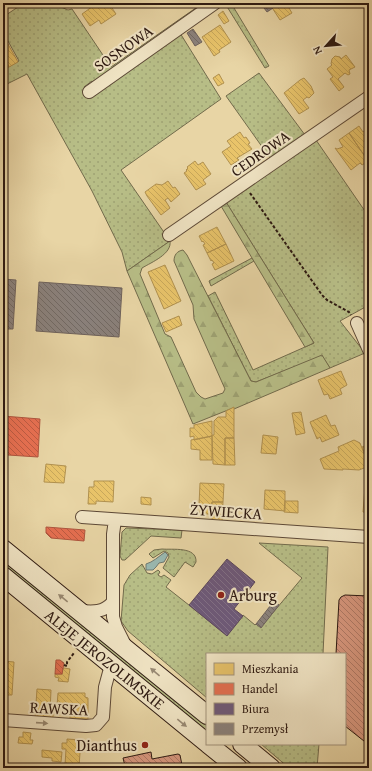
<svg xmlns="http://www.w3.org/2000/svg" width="372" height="771" font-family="'Gentium Book Plus',serif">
  <defs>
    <pattern id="green-dots" width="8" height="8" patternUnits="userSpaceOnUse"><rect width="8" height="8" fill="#b7bd86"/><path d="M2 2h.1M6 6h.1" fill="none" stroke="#9ea273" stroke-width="1.8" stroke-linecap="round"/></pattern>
    <pattern id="forest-firs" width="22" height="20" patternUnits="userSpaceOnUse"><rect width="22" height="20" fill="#b7bd86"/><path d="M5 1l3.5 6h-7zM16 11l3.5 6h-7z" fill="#9ea273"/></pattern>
    <pattern id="homes-back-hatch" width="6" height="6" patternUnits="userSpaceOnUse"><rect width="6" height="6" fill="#e9c46a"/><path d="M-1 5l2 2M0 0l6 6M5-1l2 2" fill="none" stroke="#c8a85b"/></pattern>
    <pattern id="shops-back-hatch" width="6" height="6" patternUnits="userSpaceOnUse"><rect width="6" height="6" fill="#e76f51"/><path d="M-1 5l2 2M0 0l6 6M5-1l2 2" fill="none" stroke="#bc5a42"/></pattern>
    <pattern id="offices-back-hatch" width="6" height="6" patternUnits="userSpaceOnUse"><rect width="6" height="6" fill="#6d597a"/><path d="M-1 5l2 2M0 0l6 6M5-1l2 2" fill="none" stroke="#82718a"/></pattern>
    <pattern id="industry-back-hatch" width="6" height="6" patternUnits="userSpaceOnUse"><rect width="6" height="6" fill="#8a817c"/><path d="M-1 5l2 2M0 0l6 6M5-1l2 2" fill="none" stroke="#716964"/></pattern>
    <pattern id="building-back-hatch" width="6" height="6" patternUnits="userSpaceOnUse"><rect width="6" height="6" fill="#d7977e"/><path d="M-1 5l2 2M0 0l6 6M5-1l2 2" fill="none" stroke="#af7a66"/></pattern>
  </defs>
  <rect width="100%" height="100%" fill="#e8d5a5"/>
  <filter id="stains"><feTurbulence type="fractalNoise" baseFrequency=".005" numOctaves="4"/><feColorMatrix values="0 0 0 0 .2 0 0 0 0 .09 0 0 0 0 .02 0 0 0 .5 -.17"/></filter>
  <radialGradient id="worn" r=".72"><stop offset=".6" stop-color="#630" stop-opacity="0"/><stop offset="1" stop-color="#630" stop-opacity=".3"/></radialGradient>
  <path fill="url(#green-dots)" stroke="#726b4c" d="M24,3H60L61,7L68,10L72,9L111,67L203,3H208L94,83L92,81L84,87L90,96L180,33L221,99L121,170L170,241L127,271L122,252L92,191L27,74L3,86V70L19,61L3,32V17Z
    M228,3H231L269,66L265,68L226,5Z
    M259,73L305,135L270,158L226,96Z
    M316,140L369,217V305L340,321L365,353L330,368L322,356L256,382L251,381L208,296L215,292L253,370L314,343L226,202Z
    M252,258L254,261L211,286L209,281Z
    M126,528L182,530L181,538L151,536L125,560H122L120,556L122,532Z
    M259,543L328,547L323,654H207V698L128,631L121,621L124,585L130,575L142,564L147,573L152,574L158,570L160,572L158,575L161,577L164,575L171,580L166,587L227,635L243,615L255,625L256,624L261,627L302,578Z
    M162,549C172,550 197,546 196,562L193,567L185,562L174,577L163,568L169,557L168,553L164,551L153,558L149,554L154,550Z
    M3,559L207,726V734L3,567Z
    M261,744H319L317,768H289Z"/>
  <path fill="url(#forest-firs)" stroke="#726b4c" d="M226,202L314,343L305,347L221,206Z
    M170,241C172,254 152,262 142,268L140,274L165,334L171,337L196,392L201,397L205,399L223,393L225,389L194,319L193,305L174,261C174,255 177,251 183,250L187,255L251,381L256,382L322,355L330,368L234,409L233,408L193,424L127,271Z"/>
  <path fill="#99b7af" stroke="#6e7870" d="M165,552L168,555L164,562L159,563L156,567L153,570H146V564C153,562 158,557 165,552Z"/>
  <path fill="url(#homes-back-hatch)" stroke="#b1914f" d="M95,3H114L115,6L112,8L116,14L101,24L99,20L90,26L82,14L96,4Z
    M269,3H286L292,13L280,20Z
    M223,11L229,21L224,24L218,15Z
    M220,25L231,42L219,50L220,52L214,56L202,37Z
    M4,37L18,62L9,67L3,56V38Z
    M116,51L120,58L112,64L107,57Z
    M346,55L355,67L349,70L350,74L348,75L345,73L338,79L344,87L339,91L330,79L333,77L327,69L332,65L331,64L332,59L335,56L340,57L341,59Z
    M3,56L9,67L3,70Z
    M219,74L224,83L218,86L213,78Z
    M304,78L311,86L314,93L309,98L307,97L303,100L309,108L299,114L284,93L300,80Z
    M367,125L369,128L368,161L349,133L359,126L363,132L368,128Z
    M240,132L244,138L246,137L250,143L248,144L252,149L237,158L239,160L231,165L222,152L231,146L227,141Z
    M349,133L368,161L362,165L360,163L351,170L335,148L337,149L343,147L339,140Z
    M195,161L198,165L203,162L211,174L203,180L206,184L196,190L184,173L187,171L186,170L188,168L187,167Z
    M168,181L173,188L175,187L180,194L171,202L168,198L165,200L170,208L161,215L147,196L145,192L156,184L162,185Z
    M217,227L226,244L207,253L203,245L205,244L203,241L202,242L199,236Z
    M226,244L234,261L215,270L212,264L214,263L212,260L211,261L207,253Z
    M165,265L181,301L164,309L148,272Z
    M179,316L182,325L166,332L162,323Z
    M341,371L347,385L340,389L342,394L330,399L328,394L324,395L318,380Z
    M234,407V438H225V465L213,464L212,435H214V421L218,417H226V411Z
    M301,412L305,433L296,435L292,413Z
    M326,415L331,426L335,425L339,435L322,442L320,437L317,439L310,422Z
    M212,421V436L194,440V436L190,437V428H194V425Z
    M263,435L278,437L276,454L261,453Z
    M212,436V460H200V450L191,449V440Z
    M225,438H234L235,465H225Z
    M354,440L360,443L369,466L359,470L343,469V470L324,469L320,459L339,451L338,447Z
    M369,444V464L362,447Z
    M46,464L66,466L64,483L44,482Z
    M94,481H114L113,502L96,501V504H88L89,487H94Z
    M200,483L224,484L223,502H212L211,514H200V506L199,505Z
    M365,486L369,487V500H364Z
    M265,490L285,491V511L264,509Z
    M141,497L151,498V505L141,504Z
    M364,500H369V513L363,512Z
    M285,501H298V513L284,512Z
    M212,502H223L222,522L211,521Z
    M3,661L14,662L12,695H7V699L3,698Z
    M64,668L70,669L68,682L58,681L59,678L55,677V674H62V669Z
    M37,689L51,690L50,712H53V719L35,718Z
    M58,693H85V697L88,698V719L70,718V709H64V707L57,706Z
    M23,732L31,733L30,740H33L32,744L18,743L19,737H23Z
    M67,739L81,740L79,766L65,765L66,749H62V743H67Z
    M42,750L62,752L61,762L52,761V758L42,757Z"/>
  <path fill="url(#shops-back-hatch)" stroke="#af553e" d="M3,416L40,419L38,457L8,455L7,456H3Z
    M46,527L85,530L84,541L51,538L46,533Z
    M56,660H60L64,663L62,674H55Z"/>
  <path fill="url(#offices-back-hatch)" stroke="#5a465a" d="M227,559L255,582L234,609L243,616L227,636L189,605Z"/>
  <path fill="url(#industry-back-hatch)" stroke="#6e625c" d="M262,3H269L273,8L267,12L261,4Z
    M193,29L202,42L195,46L187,33Z
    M3,279L16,280L13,329H3Z
    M39,282L122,288L119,337L36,331Z
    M274,601L279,605L261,628L256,624Z"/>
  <path fill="url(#building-back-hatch)" stroke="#2d1911" d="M345,595L369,596V745L345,726V654H336L339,600L341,597Z
    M151,752L152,759L178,754L180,755L182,765L187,764L188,767H191V768H116L125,766L123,758Z"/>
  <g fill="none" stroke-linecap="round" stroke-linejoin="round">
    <defs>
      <path id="minor" d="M89,92L215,3
        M169,235L369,97
        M357,323L369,350
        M82,517L369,537
        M115,520L113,534V617L116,627L125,645
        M80,611C93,612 103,613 113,602
        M3,720L86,726L96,725L103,717L105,687L111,665"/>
      <path id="secondary" d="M3,549L207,715
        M3,576L207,743
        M208,744L238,768
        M242,744L271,768"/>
    </defs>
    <use href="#minor" stroke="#5c4836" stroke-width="14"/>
    <use href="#secondary" stroke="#2d1911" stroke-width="20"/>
    <path stroke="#2d1911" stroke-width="2" stroke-dasharray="3 2" stroke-linecap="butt" d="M250,193L322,295L327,300L349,312L351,315
      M64,665L67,666V662L74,653"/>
    <use href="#minor" stroke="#f0e4c4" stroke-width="12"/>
    <use href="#secondary" stroke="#f0e4c4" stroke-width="18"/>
  </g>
  <defs><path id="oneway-solid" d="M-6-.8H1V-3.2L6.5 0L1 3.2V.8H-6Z"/></defs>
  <g fill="#988973">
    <use href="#oneway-solid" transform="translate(63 598) rotate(-141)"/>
    <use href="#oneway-solid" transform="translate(155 672) rotate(-140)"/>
    <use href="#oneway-solid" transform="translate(42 723) rotate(4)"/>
    <use href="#oneway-solid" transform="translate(182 723) rotate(39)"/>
  </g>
  <g fill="#8f2418" stroke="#f0e4c4" stroke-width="1.5">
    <circle cx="221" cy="595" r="4"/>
    <circle cx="145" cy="745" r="4"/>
  </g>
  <g text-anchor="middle" stroke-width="4" stroke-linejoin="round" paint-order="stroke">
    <g font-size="16" fill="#2d1911" stroke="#f0e4c4">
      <text transform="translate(123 48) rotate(-35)" y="6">SOSNOWA</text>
      <text transform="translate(260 153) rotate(-35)" y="6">CEDROWA</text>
      <text transform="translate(226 511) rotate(4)" y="6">ŻYWIECKA</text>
      <text transform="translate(105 659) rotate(39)" y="6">ALEJE JEROZOLIMSKIE</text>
      <text transform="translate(59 708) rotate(3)" y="6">RAWSKA</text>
    </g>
    <g font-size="16" fill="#2d1911" stroke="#f0e4c4" text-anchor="start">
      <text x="229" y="601">Arburg</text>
      <text x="137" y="751" text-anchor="end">Dianthus</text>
    </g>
  </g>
  <rect width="372" height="771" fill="none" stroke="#e8d5a5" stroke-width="16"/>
  <rect x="4" y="4" width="364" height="763" fill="none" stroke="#2d1911" stroke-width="2"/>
  <rect x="8" y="8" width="356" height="755" fill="none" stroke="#2d1911"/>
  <rect x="206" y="653" width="140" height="92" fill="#f0e4c4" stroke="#a2937c"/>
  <rect x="214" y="663" width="20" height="12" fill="#e9c46a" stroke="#a2937c"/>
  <text x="242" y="673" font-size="12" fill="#2d1911">Mieszkania</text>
  <rect x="214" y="683" width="20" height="12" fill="#e76f51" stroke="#a2937c"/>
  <text x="242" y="693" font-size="12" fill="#2d1911">Handel</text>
  <rect x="214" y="703" width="20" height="12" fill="#6d597a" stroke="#a2937c"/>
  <text x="242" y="713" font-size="12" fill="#2d1911">Biura</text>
  <rect x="214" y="723" width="20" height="12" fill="#8a817c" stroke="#a2937c"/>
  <text x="242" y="733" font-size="12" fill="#2d1911">Przemysł</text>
  <g transform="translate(326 46) rotate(243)" stroke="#f0e4c4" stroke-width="3" paint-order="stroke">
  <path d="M0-3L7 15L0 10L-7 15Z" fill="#2d1911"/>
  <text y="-6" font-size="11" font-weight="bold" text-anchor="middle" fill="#2d1911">N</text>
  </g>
  <rect width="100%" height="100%" filter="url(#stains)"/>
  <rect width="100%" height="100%" fill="url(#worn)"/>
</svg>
